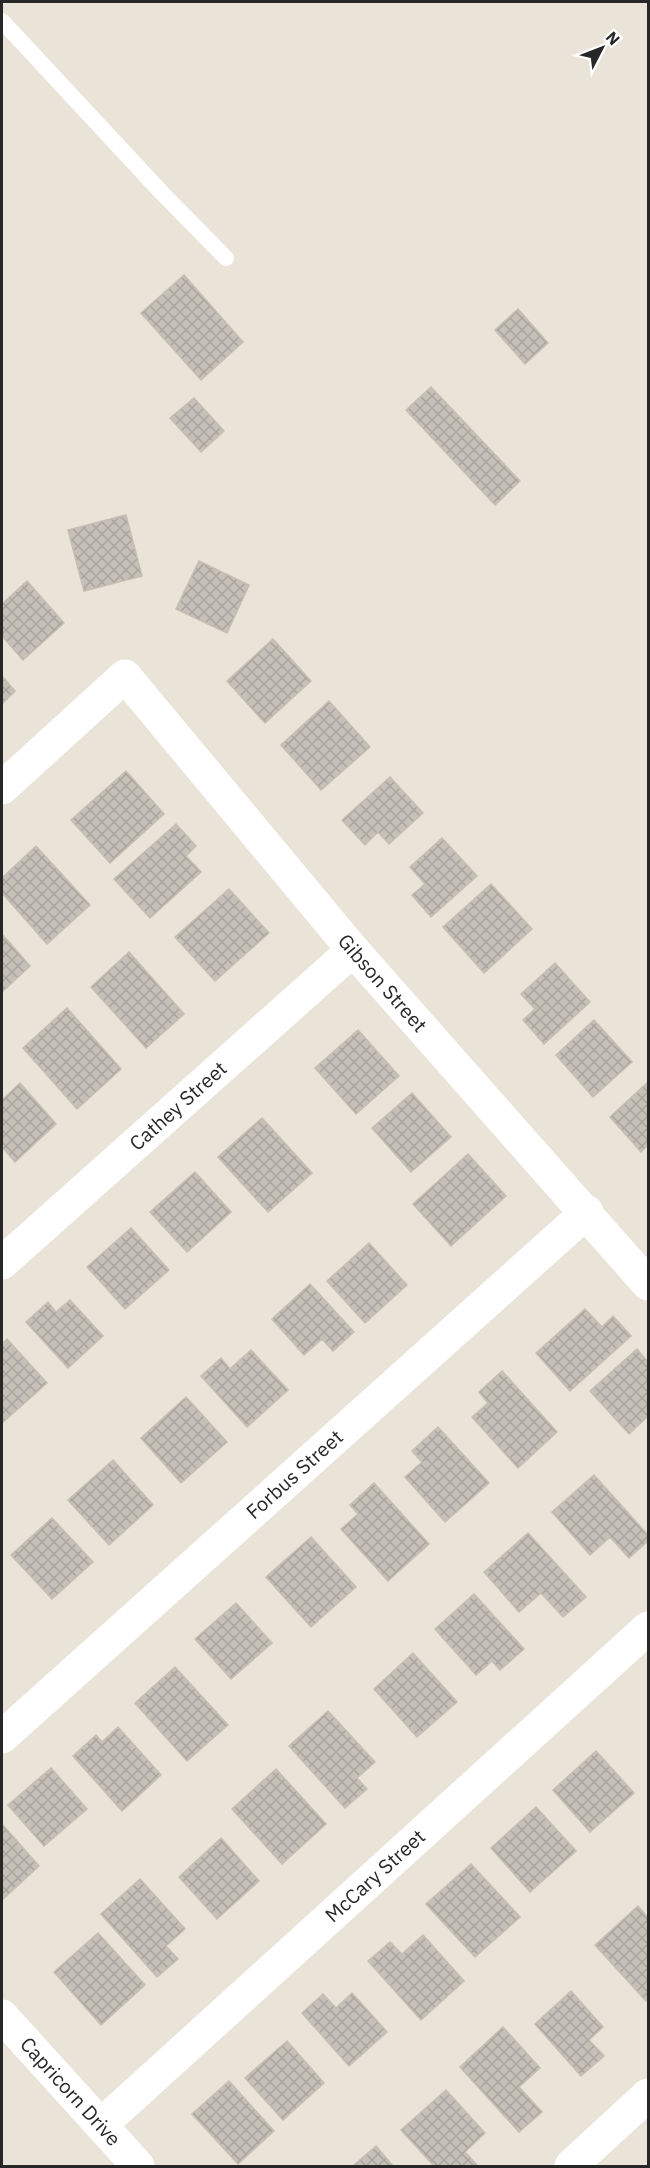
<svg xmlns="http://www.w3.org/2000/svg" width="650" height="2168" font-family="'IBM Plex Sans',sans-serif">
  <defs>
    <pattern id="building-cross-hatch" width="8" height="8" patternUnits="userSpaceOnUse" patternTransform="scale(1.5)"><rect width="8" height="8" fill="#c5c0b8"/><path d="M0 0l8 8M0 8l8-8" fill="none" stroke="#a9a59e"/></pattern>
  </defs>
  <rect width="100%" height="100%" fill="#eae3d8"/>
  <path fill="url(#building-cross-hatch)" stroke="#c5bfb2" stroke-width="1.5" d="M184,275L243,342L201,380L141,313Z
    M518,309L548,343L525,364L495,330Z
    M431,387L520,481L495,505L406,410Z
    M194,398L224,431L201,452L170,418Z
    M126,515L142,576L84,591L68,530Z
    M199,561L249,585L227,633L176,609Z
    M27,581L64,623L23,660L2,636V604Z
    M273,639L311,681L265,723L227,681Z
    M2,676L15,691L2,704Z
    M329,701L370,747L321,790L281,745Z
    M126,771L164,814L110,863L71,820Z
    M390,777L423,813L389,844L378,832L365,845L342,820Z
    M176,824L196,846L186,856L201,872L150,918L114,879Z
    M442,838L477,876L431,917L412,895L425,884L410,867Z
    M36,846L90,905L47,944L2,893V878Z
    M491,884L532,929L484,973L443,927Z
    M229,889L269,933L215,981L175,937Z
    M2,934L30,966L2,992Z
    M129,952L184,1014L146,1048L91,987Z
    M555,963L590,1002L544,1044L523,1020L535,1009L521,994Z
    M67,1008L121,1069L77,1109L23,1048Z
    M594,1020L632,1062L593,1097L556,1055Z
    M358,1030L399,1076L356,1114L315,1068Z
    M648,1082V1145L641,1152L610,1117Z
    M20,1083L56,1124L15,1162L2,1147V1100Z
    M412,1093L451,1137L411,1172L372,1128Z
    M262,1118L312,1173L268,1212L218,1157Z
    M468,1154L506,1196L451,1246L413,1204Z
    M195,1172L231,1212L187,1252L150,1212Z
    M131,1228L169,1270L125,1309L87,1267Z
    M369,1243L407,1285L365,1323L327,1281Z
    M310,1284L354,1332L333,1351L322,1339L304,1355L272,1319Z
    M70,1300L103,1336L68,1368L26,1322L48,1302L56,1312Z
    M585,1309L602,1327L613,1316L631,1336L570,1391L536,1353Z
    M7,1339L47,1383L2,1423V1344Z
    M637,1349L648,1362V1416L629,1434L590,1391Z
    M251,1350L288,1390L247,1427L201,1376L221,1358L230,1369Z
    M502,1371L557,1432L518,1468L472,1417L488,1403L479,1392Z
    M186,1397L227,1442L181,1483L141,1438Z
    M438,1427L489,1483L445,1522L405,1477L422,1462L412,1451Z
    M113,1460L153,1505L109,1545L68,1500Z
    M594,1475L648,1535V1541L629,1558L610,1537L590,1555L552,1512Z
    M374,1483L429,1544L388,1581L341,1529L358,1514L350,1505Z
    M52,1518L93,1562L52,1599L11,1555Z
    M528,1533L586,1597L563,1617L541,1593L519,1612L484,1572Z
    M311,1537L356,1587L311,1627L266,1577Z
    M474,1594L524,1649L500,1670L492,1661L476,1675L435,1629Z
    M236,1603L272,1643L231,1679L195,1639Z
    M413,1653L457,1702L417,1737L374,1689Z
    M175,1667L228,1725L187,1761L135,1703Z
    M328,1711L375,1762L357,1778L367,1789L345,1808L289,1746Z
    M118,1727L161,1775L122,1811L73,1756L96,1735L102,1742Z
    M596,1751L634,1793L590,1832L553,1790Z
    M51,1768L87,1809L44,1846L8,1805Z
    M276,1769L326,1824L282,1864L232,1809Z
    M536,1807L576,1851L530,1892L491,1848Z
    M2,1824L39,1866L2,1900Z
    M221,1838L259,1881L217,1919L179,1877Z
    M471,1864L520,1917L475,1957L426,1904Z
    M140,1879L185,1929L166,1946L178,1959L157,1977L101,1914Z
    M638,1906L648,1918V1998L646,2001L595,1945Z
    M98,1933L145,1985L101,2025L54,1972Z
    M423,1935L464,1981L421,2020L368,1961L390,1942L402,1954Z
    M571,1991L603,2027L589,2040L604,2056L581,2076L535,2024Z
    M352,1993L387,2032L349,2066L302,2013L323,1994L336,2008Z
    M503,2027L540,2068L519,2087L542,2112L519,2132L460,2067Z
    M287,2041L324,2083L283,2120L245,2078Z
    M229,2081L274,2131L238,2164L192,2114Z
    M446,2090L485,2133L465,2152L478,2166H434L401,2130Z
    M376,2146L393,2166H353Z"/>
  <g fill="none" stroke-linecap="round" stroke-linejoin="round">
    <path stroke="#fff" stroke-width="16" d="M2,21L162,193L226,258"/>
    <g stroke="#fff" stroke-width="33">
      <path id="s1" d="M2,788L125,676L353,950L648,1284"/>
      <path id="s2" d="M2,1263L353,950"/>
      <path id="s3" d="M2,1737L587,1212"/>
      <path id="s4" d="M102,2124L648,1628"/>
      <path d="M571,2166L648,2095"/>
    </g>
    <path stroke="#fff" stroke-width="33" id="s5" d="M2,2016L138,2166"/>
  </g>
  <g text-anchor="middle" stroke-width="5" stroke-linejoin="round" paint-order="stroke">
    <g font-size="20" fill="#272727" stroke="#fff">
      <text dy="7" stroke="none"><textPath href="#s1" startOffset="567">Gibson Street</textPath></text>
      <text dy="7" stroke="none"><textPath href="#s2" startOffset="236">Cathey Street</textPath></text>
      <text dy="7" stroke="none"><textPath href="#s3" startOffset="393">Forbus Street</textPath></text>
      <text dy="7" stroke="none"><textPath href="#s4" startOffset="369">McCary Street</textPath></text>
      <text dy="7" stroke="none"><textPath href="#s5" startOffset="102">Capricorn Drive</textPath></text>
    </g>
  </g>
  <rect width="650" height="2168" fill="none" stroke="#272727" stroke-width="6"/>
  <g transform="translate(602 48) rotate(48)" stroke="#ffffff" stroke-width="4.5" paint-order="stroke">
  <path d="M0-4.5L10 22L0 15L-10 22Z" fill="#272727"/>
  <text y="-9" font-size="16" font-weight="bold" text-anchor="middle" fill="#272727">N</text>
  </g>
</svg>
